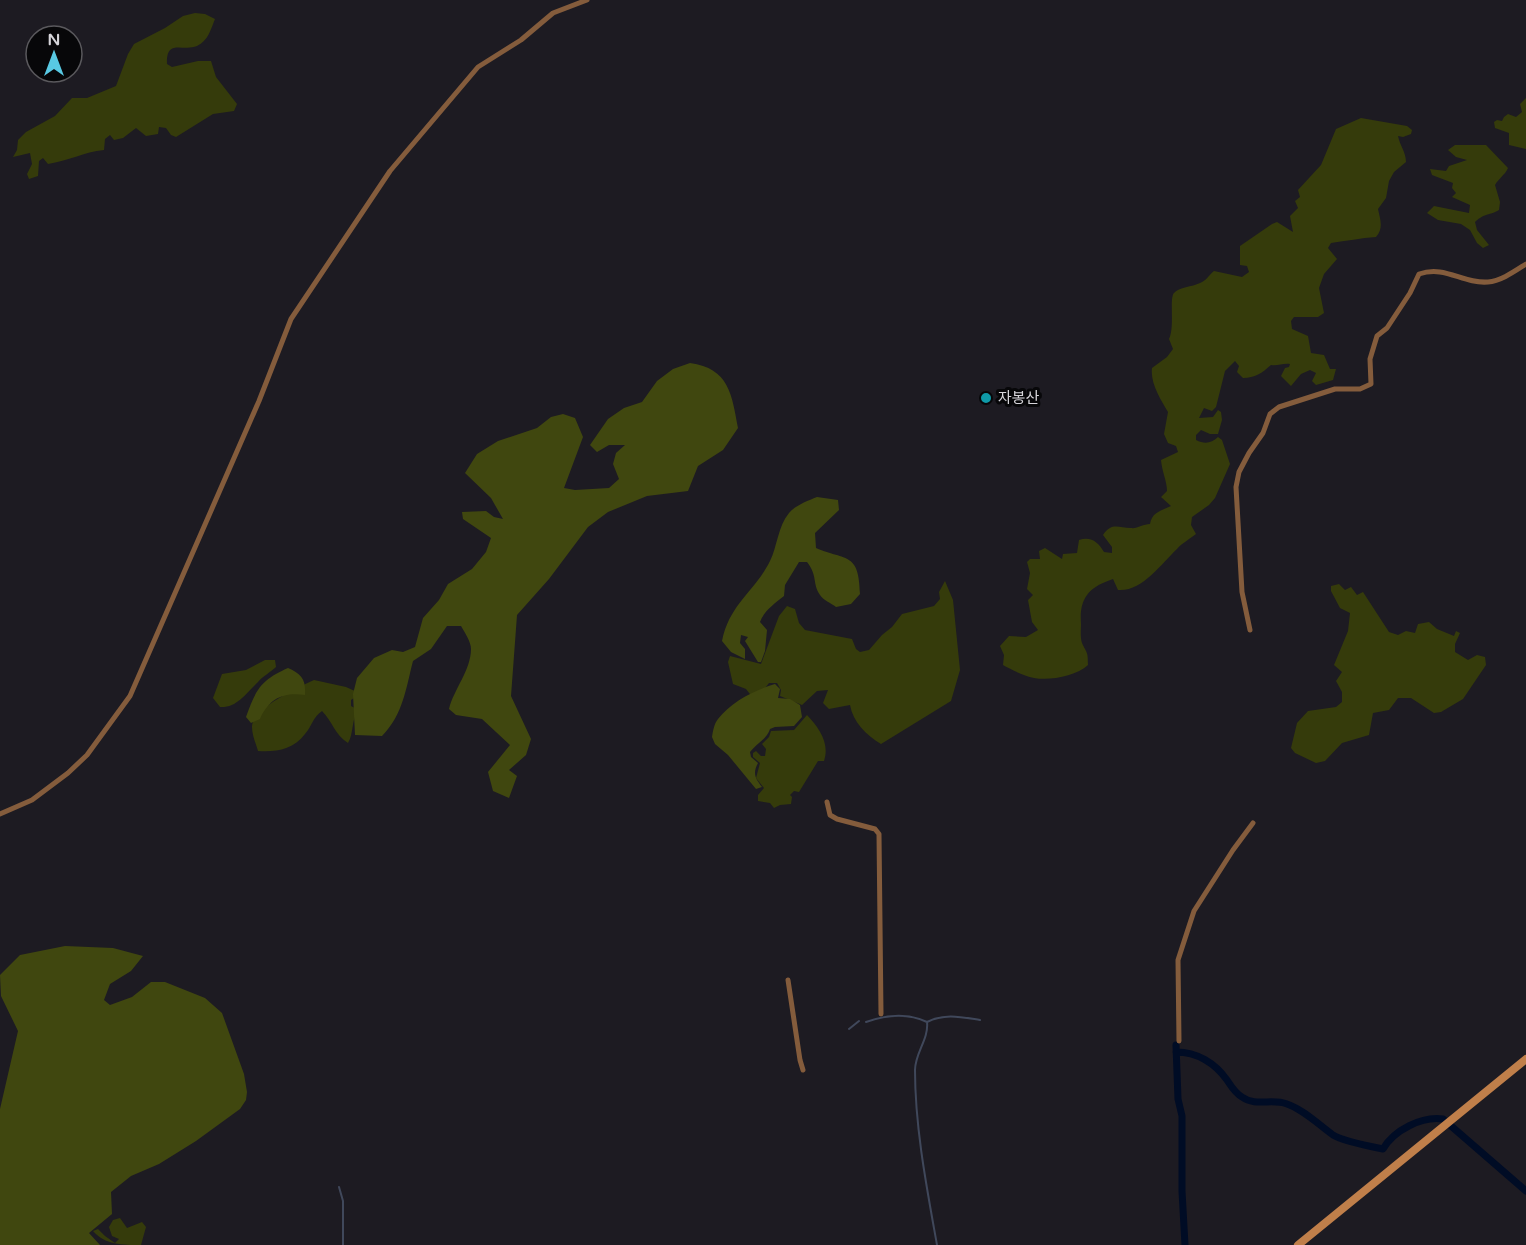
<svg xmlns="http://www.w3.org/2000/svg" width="1526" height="1245" font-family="'Varela Round','Noto Sans KR',sans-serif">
  <rect width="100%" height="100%" fill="#1d1b22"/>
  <path fill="#353b0b" d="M195,13L205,14L215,19C211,29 208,41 197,46C183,52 166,38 167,64L172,67L198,61H211L216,77L237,104L234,111L213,114L176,137L171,135L166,128L159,127L158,134L146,136L136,128L123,138L114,140L110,135L105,139L104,150C84,152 68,161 48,164L43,158L39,161L38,176L29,179L27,174L32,164L30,153L13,157L17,150L18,140L26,132L55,116L72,98H87L116,86L128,54L134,44L165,28L183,16Z
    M1526,98V149L1509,145V133L1495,128L1494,122L1497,120L1502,121L1504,117L1508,114L1516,117L1522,112L1520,104Z
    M1361,118L1407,126L1412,130L1411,134L1403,137L1398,136C1400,146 1406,152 1406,162L1394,172L1389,181L1386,198L1378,209C1380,219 1384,228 1376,237C1361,238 1346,241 1331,243L1328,248L1337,259L1324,274L1319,288L1324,313L1318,317H1294L1291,321L1292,329L1308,336L1311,353L1324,355L1330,369H1336L1333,380L1316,385L1312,381L1316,373L1310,370L1301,374L1291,386L1281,376L1285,368L1289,367L1290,364C1283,363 1278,366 1271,365C1262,373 1255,378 1243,378L1237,372L1239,366L1235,361L1225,371L1216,407L1212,411L1204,408L1199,418L1213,417L1218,410L1221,412L1222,420L1218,434H1210L1201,430L1196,435V440C1204,444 1211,444 1218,437L1222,440L1230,464L1215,498L1209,505L1192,517L1191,525L1196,534C1190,539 1182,543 1177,549C1161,564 1142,592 1118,590L1113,579C1089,587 1079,598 1081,624C1081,629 1080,637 1082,643C1087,654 1088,651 1088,665C1076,676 1050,681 1034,678C1024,676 1012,670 1003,665L1004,655L1000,646L1009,636L1026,637L1038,630L1032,622L1028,600L1033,595L1027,589L1030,573L1027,562L1030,559H1040L1039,551L1045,548L1062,559L1063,554L1077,553L1079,540C1091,536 1098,542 1104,552L1112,553V547L1103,535C1112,522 1118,528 1131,528C1137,529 1143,524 1150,524C1152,512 1161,511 1171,506L1161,497L1167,491C1167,481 1162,472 1161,460L1178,452L1176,446L1168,443L1164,434L1168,412C1161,400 1150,383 1152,368L1167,357L1173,349L1169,339C1175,327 1169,298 1174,293C1179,287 1192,287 1200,283C1206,281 1209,275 1214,271L1242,277L1249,272L1247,266L1240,265V246L1272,224L1277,222L1293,232L1290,216L1298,208L1295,201L1300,197L1298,190L1321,165L1336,129Z
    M1455,145H1486L1508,168C1505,175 1499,178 1495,185L1500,202L1499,210C1489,216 1486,212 1475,222L1477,230L1489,245L1483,248L1477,243L1470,230L1461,224L1438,220L1427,213L1434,206L1469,213L1470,205L1452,197L1456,193L1452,188L1453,183L1432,175L1430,169L1446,171L1449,166L1467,160L1456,157L1448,150Z
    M945,581L953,600L960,670L951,701L881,744C866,735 853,722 850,705L829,709L823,703L828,690L817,691L802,705L780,696L781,690L777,683H769L759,696L753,698L746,689L733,684L728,662L730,656L761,664L779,616L787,606L795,609L799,623L805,630L852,639L856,649L860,652L869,650L882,635L892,627L902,614L934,606L940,599L939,592Z
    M1339,584L1345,590L1351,587L1357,595L1363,592L1389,632L1398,635L1406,631L1415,633L1418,624L1429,622L1437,629L1454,636L1456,631L1460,633L1455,644V652L1468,660L1477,655L1485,657L1486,665L1463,699L1441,712L1434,713L1411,698H1398L1389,710L1373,713L1369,735L1342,743L1325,761L1316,763L1295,753L1291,748L1297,723L1308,711L1336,707L1342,702V692L1336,681L1342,672L1334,665L1348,631L1350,613L1340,608L1331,591V586Z
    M265,660H275L276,667C271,672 263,676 258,682C246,693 237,708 220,707L213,698L222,674L246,670Z
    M314,680L346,687L357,692V696L351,700V706L358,710C351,721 354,733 348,743C334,734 333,722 322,711C313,717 312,726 305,734C293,750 276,752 258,751C256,744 252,735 252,727C251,709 299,687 314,680Z
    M807,715C819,728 830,743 824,761H818L799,792L794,791L790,795L792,797L791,804L780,805L774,808L770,803L758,801V795L764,788L756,778L760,763L753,757V753L756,751L761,756H765L766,749L762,744L769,737L771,731L794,730Z
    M120,1218L127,1228L142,1222L146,1227L141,1245C122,1245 105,1245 93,1231L98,1229L105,1236L115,1243L119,1239L112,1236L109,1227L113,1220Z"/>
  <path fill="#40470f" d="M690,363C729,368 732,395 738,428L723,450L698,466L688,491L647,496L608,512L588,527L549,579L517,615L511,696L531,739L526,755L509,770L517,776L509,798L493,791L488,772L510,745L482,719L456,715L449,709C454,689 471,670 471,649C471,642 465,633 461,626H447L431,649L413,661C406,688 403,715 382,736L355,735L353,694L357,678L374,658L392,650L403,652L415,647L423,618L439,600L448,584L472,569L486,552L491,538L463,519L462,512L486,511L494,517L503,519L491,498L465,473L477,454L498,441L537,428L551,417L563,414L575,418L583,437L564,488L575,490L609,488L619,479L613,464L616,453L625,445H609L597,452L590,445L608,419L624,408L642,402L657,381L673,369Z
    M817,497L838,500L839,510L815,533L816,548C847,561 859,552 860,594L851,604L836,607C831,603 823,600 820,595C812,583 818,576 807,562H799L785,585L784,596C774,604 764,611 760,622L767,630L765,651L761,662H758L745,641L748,637L741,635L740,643L745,649V659L731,652L722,641C730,603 754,593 770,561C777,547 778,526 789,513C796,505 807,501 817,497Z
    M288,668C302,674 306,680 305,695C284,692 269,698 260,719L251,723L246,717C256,689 261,680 288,668Z
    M775,684L780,689L778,698L790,699L800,705L802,717L794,726L775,727L770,729C767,739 756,744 750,752L751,757L758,763C752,774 756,779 762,787L756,789L728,755L715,744L712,737C713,731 714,724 718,719C731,702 755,690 775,684Z
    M65,946L113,948L143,956L131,971L110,984L104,1000L110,1005L132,997L151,982H165L205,998L222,1013L244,1074L247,1092L246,1100L240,1109L196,1141L159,1164L131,1176L111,1192L112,1214L89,1233L100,1245H0V1109L18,1031L1,996L0,975L20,955Z"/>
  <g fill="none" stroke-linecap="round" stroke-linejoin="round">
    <path stroke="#40485b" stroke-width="2" d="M866,1022C886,1015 908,1013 927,1022C929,1039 915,1053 915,1070C915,1128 927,1189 937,1245
      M927,1022C945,1013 961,1017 980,1020
      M849,1029L859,1021
      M339,1187L343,1201V1245"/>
    <path stroke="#000c25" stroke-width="7" d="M1176,1045L1178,1099L1182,1116V1191L1185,1245
      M1176,1052C1197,1052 1215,1063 1227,1080C1231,1086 1235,1093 1242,1097C1256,1107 1272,1098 1287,1104C1304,1110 1319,1125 1333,1135C1341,1140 1373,1147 1383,1149C1394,1130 1422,1116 1443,1119L1526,1191"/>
    <path stroke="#845c3c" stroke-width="5" d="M1250,630L1242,592L1236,487L1239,472L1249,453L1263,433L1270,414L1279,407L1335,389H1360L1371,384L1370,359L1377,336L1387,328L1410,293L1419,274C1446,265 1462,284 1488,282C1501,281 1515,271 1526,264
      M827,802L830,815L837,819L875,829L879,834L881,1014
      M0,814L32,800L68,773L87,755L130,696L259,401L291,319L390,171L478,67L521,40L553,13L587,0
      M788,980L800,1060L803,1070
      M1179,1041L1178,960L1194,911L1233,850L1253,823"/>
    <path stroke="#c07f4a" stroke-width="8" d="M1298,1245L1526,1059"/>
  </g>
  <circle fill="#0f9aa8" stroke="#070709" stroke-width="2" cx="986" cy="398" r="6"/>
  <g text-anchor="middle" stroke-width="6" stroke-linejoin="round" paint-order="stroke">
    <g font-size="15" fill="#d6d5da" stroke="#070709" text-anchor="start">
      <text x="998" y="403">자봉산</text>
    </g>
  </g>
  <g transform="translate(54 54)"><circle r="28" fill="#070709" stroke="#5a595d" stroke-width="1.5"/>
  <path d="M0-4.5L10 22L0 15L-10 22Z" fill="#58c9e3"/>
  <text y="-9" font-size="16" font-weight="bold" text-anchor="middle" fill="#d6d5da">N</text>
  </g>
</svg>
